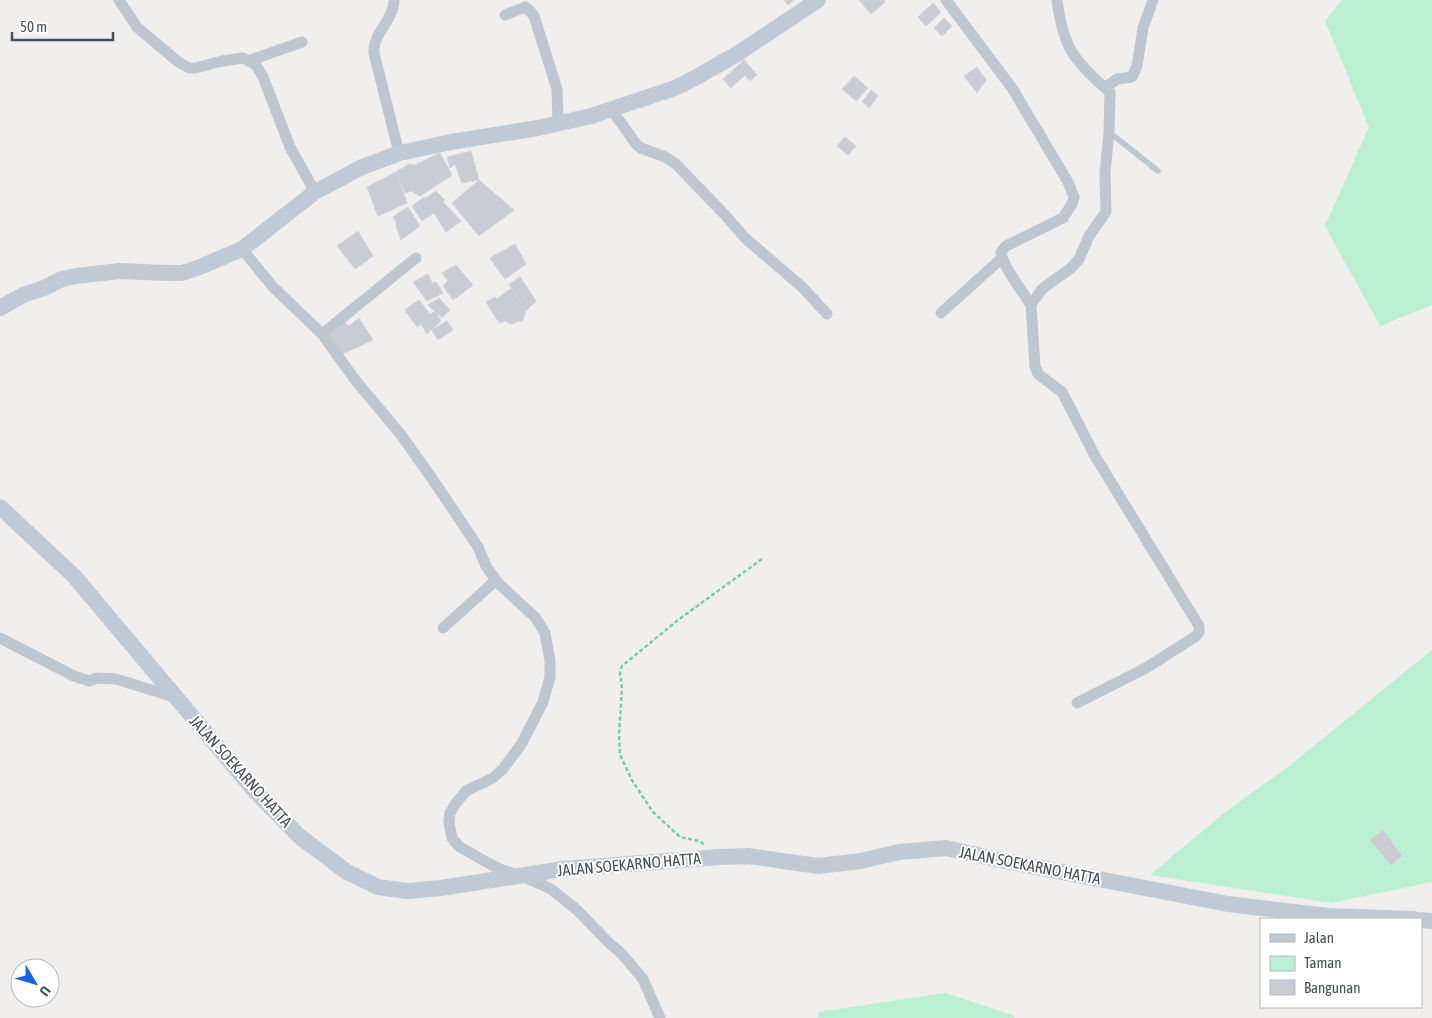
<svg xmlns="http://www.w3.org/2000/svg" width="1432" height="1018" font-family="'Asap Condensed',sans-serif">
  <rect width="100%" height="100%" fill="#f1eeee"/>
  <path fill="#bbefd2" d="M1342,0H1432V305L1380,326L1325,226L1369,127L1325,21Z
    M1432,650V882L1331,903L1150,875L1223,814L1289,766Z
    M945,993L1015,1016L1014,1018H818V1012Z"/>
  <path fill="#caccd4" stroke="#d2d3da" d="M784,0H794L788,5Z
    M859,0H884L885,2L871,14Z
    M933,3L941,12L926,26L918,17Z
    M944,18L952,26L942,36L934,28Z
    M744,60L757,75L750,81L745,75L731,88L723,79Z
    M977,67L986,80L977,93L964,76Z
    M854,76L868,88L856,101L842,89Z
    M871,90L878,96L869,108L862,102Z
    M845,137L856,146L848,155L837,146Z
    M471,151L479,180L462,183L455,164L450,168L447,157Z
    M440,153L452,175L420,196L411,191L405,193L396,172L409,164L415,165Z
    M396,172L407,203L378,216L367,187Z
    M479,180L514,210L479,236L452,203Z
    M436,191L445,200L443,202L461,221L446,232L434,213L422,221L412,206L424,197L426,198Z
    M408,207L420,226L401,240L396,226V222L393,217Z
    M358,231L373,256L355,269L337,246Z
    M515,244L526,264L505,279L490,258Z
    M456,265L473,285L453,300L443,286L448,281L442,273Z
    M428,274L432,283L436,282L443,293L427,301L413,282Z
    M520,277L536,301L526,311L509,284Z
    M510,289H513L526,311L523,320L511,324L505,321L499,323L486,302L495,297L497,299Z
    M439,298L450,310L442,318L428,305Z
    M419,300L430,314L435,311L441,321L427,334L421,324L417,327L405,310Z
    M359,318L373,340L338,356L329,335L344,322L349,326Z
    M447,321L453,330L438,340L432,330Z
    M1383,830L1402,856L1391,865L1370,840Z"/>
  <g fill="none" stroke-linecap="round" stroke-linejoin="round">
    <path stroke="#72cea6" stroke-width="2.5" stroke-dasharray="4 2.5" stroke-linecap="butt" d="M704,844L699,841L680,837L653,812L633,782L620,755L619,734L622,689L620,671L622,666L678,620L762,559"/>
    <path stroke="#bec7d0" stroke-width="5.5" d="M1109,132L1158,171"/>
    <path stroke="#bec7d0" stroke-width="11" d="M119,0L137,27L177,61L189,68H196L222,61L243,58L256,65L263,77L290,147L315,192
      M394,0C394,20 372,34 374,53L399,153
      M946,0L1012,88L1068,182L1074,197L1072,204L1063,218L1006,246L1001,252C1003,267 1022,291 1031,305
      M1057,0C1063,47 1074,62 1110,92L1109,132L1105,173L1106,212L1089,236L1079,259L1071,268L1042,289L1031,305L1035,366L1038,374L1062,392L1095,456L1199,626V632L1196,636L1146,668L1077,703
      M505,15L525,7L530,11L534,16L557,89L558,123
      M248,61L302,42
      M1105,88L1117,79L1132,77L1137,66L1143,28L1153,0
      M611,109L636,144L641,148L665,157L676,164L726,216L745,238L802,287L827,314
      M242,249L273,287L322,334L356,381L402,436L435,483L478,547L486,566L498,583L535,617L545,633L550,661V677L543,702L522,743L503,769L493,778L466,791L456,803L450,813L449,822L452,838L455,842L460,847L490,864L502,870L522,876L551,889L577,910L610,944L621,953L643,979L660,1018
      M941,313L1002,258
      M322,334L416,258
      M443,628L496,580
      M0,638L74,676L89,681L97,678L116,679L174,697"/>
    <path stroke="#c0cad7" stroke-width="16" d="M0,308L23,295L44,288L62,279L76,276L120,271L167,273H182L200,267L242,249L315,192L362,167L400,153L451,142L538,128L591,116L675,88L695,78L737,54L818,0
      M0,507L74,576L254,790L299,836L347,872L378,887L407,891L441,888L563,869L720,857L748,856L818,866L861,861L899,852L946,848L1000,860L1228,904L1328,916L1414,919
      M1421,920L1432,921"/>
  </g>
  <g text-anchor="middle" stroke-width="4" stroke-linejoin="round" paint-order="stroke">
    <g font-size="16" fill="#46505c" stroke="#fff">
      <text transform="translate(241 771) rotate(48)" y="6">JALAN SOEKARNO HATTA</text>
      <text transform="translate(629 864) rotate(-5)" y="6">JALAN SOEKARNO HATTA</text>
      <text transform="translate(1030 865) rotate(11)" y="6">JALAN SOEKARNO HATTA</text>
    </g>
  </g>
  <rect x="1260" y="918" width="162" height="90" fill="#ffffff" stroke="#b5b9be"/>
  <rect x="1270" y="934" width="25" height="8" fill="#c0cad7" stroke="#b5b9be"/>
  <text x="1304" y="943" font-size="15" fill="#46505c">Jalan</text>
  <rect x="1270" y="956" width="25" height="15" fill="#bbefd2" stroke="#b5b9be"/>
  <text x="1304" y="968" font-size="15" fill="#46505c">Taman</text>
  <rect x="1270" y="980" width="25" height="15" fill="#caccd4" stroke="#b5b9be"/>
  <text x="1304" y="993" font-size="15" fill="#46505c">Bangunan</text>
  <g transform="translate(35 983) rotate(128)"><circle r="24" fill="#ffffff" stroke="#b5b9be"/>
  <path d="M0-4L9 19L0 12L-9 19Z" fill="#1562e3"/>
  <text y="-8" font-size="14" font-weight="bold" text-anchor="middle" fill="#46505c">U</text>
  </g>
  <path d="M12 32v8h101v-8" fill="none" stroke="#46505c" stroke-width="2.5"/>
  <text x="20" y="32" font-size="15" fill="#46505c" stroke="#ffffff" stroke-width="4" paint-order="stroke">50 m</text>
</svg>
